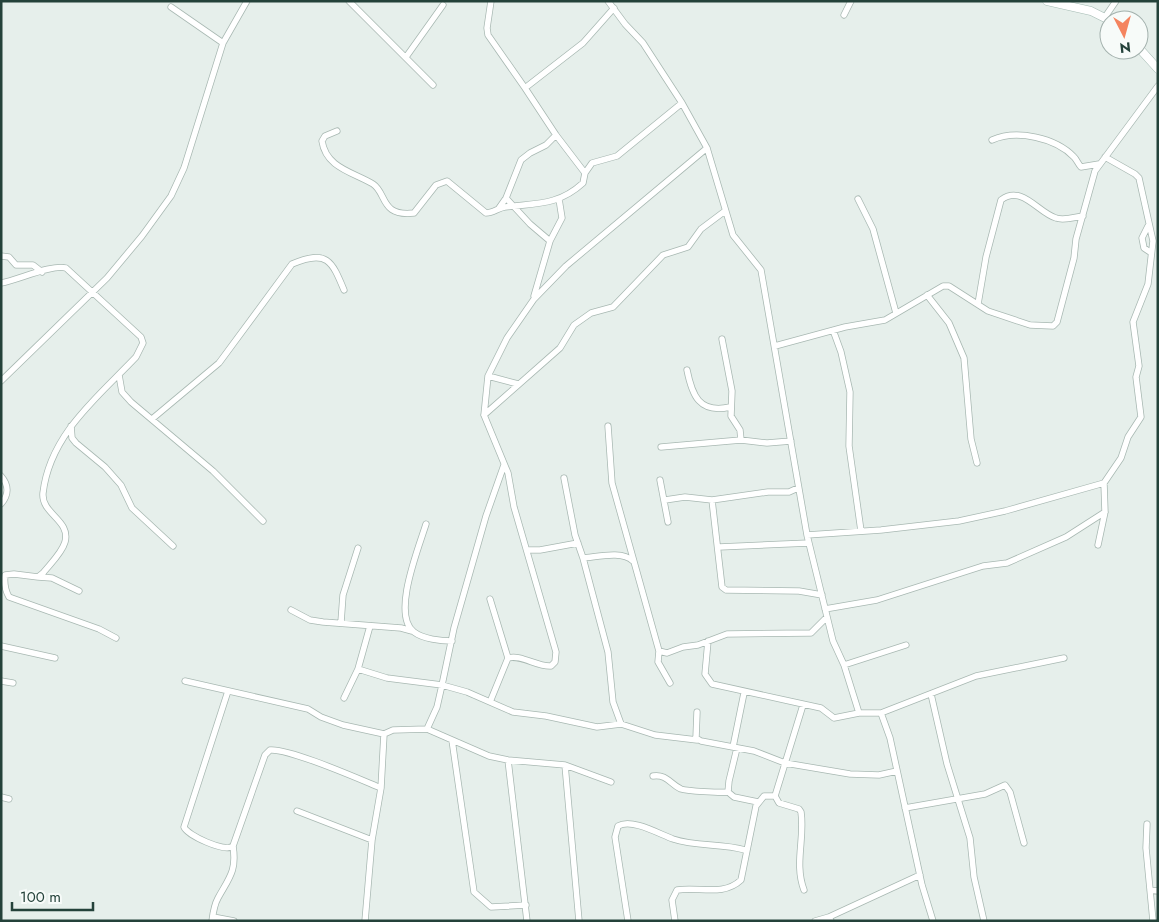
<svg xmlns="http://www.w3.org/2000/svg" width="1159" height="922" font-family="Jost,sans-serif">
  <rect width="100%" height="100%" fill="#e6efeb"/>
  <g fill="none" stroke-linecap="round" stroke-linejoin="round">
    <defs>
      <path id="street" d="M349,1L433,85
        M491,1L487,28L488,35L525,88
        M608,1L625,24L643,43L682,103L707,148L733,235L761,270L807,535L833,641L844,665L859,713L834,718L821,708L712,684L705,674L708,641
        M171,7L223,43
        M844,15L851,1
        M1105,17L1116,1
        M406,57L443,5
        M337,131L325,136L322,141C326,168 353,172 373,184C387,193 380,217 414,213L436,185L447,181L486,213C493,213 498,208 505,207C535,203 558,206 583,183L585,173L592,163L617,156L682,103
        M992,140C1017,129 1056,138 1074,157C1077,160 1078,164 1081,167L1099,164
        M585,173L556,135L525,88L583,43L614,8
        M506,198L530,224L550,241
        M858,199L873,229L896,313
        M499,208L506,198L521,160L530,153L546,145L556,135
        M1148,226L1142,238L1144,248L1150,252
        M1,256L9,257L16,265H33L42,272
        M1,283C18,280 52,264 66,268L141,337L143,343L136,357C98,397 50,434 43,493C41,514 71,520 65,542C62,553 50,564 43,573L38,577L14,574L5,575C4,583 5,590 9,597L99,629L116,638
        M927,295L949,323L964,358L971,439L977,463
        M534,296L550,241L562,218L559,199
        M978,304L986,257L1001,200C1022,184 1038,213 1056,218C1064,221 1075,217 1083,216
        M833,330L841,352L850,392L849,446L861,531
        M722,339L732,391L731,416L740,430L741,440
        M775,346L845,327L885,320L943,286H949L988,311L1030,325L1053,326L1057,322L1074,258L1076,239L1095,171L1158,86
        M687,370C692,395 699,414 730,407
        M119,375L122,392L131,402L213,471L263,521
        M488,376L518,384
        M1,381L107,278L142,236L171,196L184,168L223,43L247,1
        M484,415L560,348L574,325L591,313L613,307L663,255L688,247L701,229L725,211
        M152,419L219,363L292,264C327,249 332,261 344,290
        M71,426L72,438L76,443L105,467L121,485L132,508L173,546
        M608,426L612,483L659,651L667,653L683,647L698,645L727,634L811,633L827,617
        M661,447L741,440L767,443L791,441
        M1,476C9,485 9,495 1,504
        M564,478L575,535L583,558C597,557 622,550 633,561
        M660,480L668,522
        M665,500L685,497L712,500L768,492H789L798,488
        M712,500L722,587L726,590L799,591L822,595
        M426,524C419,547 391,615 414,632C423,639 441,641 452,641
        M807,535L881,530L959,521L1005,511L1104,483
        M1098,545L1105,512L1104,483L1121,458L1128,437L1141,417L1136,377L1139,366L1133,322L1148,284L1153,241L1139,178L1135,174L1105,157
        M719,547L809,543
        M527,550H540L578,543
        M583,558L608,652L613,702L621,724
        M38,577L52,578L79,591
        M490,599L508,658
        M825,609L877,600L983,566L1007,563L1066,537L1105,512
        M291,610L310,620L323,622L401,628L412,631
        M341,622L343,595L358,548
        M1,646L55,658
        M659,651L658,662L670,683
        M844,665L906,645
        M358,669L387,678L442,685L454,628L486,516L504,465
        M1,681L13,683
        M185,681L308,709L321,717L343,725L384,734L393,730L427,729L489,756L508,760L565,765L611,782
        M228,691L184,827C187,835 225,853 233,846L265,755L270,750C289,748 359,779 381,788
        M931,694L947,764L970,838L974,877L984,921
        M344,698L358,669L370,626
        M490,702L508,658C521,654 537,667 551,666L555,662L556,652L514,507L508,473L484,415L488,376L507,338L534,299L566,266L707,148
        M697,712L696,738L701,741L754,751L785,763L850,774L879,775L897,771
        M859,713H881L976,676L1064,658
        M881,713L890,738L922,885L933,921
        M427,729L437,707L442,685L467,692L513,712L546,716L597,727L621,724L655,735L697,740
        M452,740L474,892L491,907L526,905
        M733,747L744,693
        M737,748L729,781L728,792L734,797L758,802
        M508,760L527,921
        M565,765L579,921
        M653,776C667,774 670,784 681,789C687,791 721,793 728,792
        M775,796L779,803L799,809L801,812C805,839 794,863 804,890
        M1,797L9,799
        M905,808L985,794L1005,785L1010,792L1024,843
        M297,811L372,840
        M1147,824L1146,848L1153,921
        M1150,890L1158,891
        M213,917L234,921
        M829,917L920,875
        M212,921C213,913 214,905 218,898C229,878 237,871 233,846
        M365,921L372,840L381,788L384,734
        M628,921L615,837L618,826C632,818 659,834 673,839C697,847 721,843 745,850
        M675,921L672,900L677,890C698,886 723,897 741,880L756,806L764,796H775L803,705
        M815,921L829,917L831,921"/>
      <path id="secondary" d="M1047,1L1091,11L1109,20
        M1139,48L1158,69"/>
    </defs>
    <use href="#street" stroke="#a8b8b2" stroke-width="7"/>
    <use href="#secondary" stroke="#a4bbb3" stroke-width="9"/>
    <use href="#street" stroke="#fff" stroke-width="5.5"/>
    <use href="#secondary" stroke="#fff" stroke-width="8"/>
  </g>
  <rect width="1159" height="922" fill="none" stroke="#24423a" stroke-width="5"/>
  <g transform="translate(1124 35) rotate(174)"><circle r="24" fill="#f7fbf9" stroke="#a3b1ad"/>
  <path d="M0-4L9 19L0 12L-9 19Z" fill="#f4845f"/>
  <text y="-8" font-size="14" font-weight="bold" text-anchor="middle" fill="#24423a">N</text>
  </g>
  <path d="M12 902v8h81v-8" fill="none" stroke="#24423a" stroke-width="2.5"/>
  <text x="20" y="902" font-size="15" fill="#24423a" stroke="#f7fbf9" stroke-width="4" paint-order="stroke">100 m</text>
</svg>
